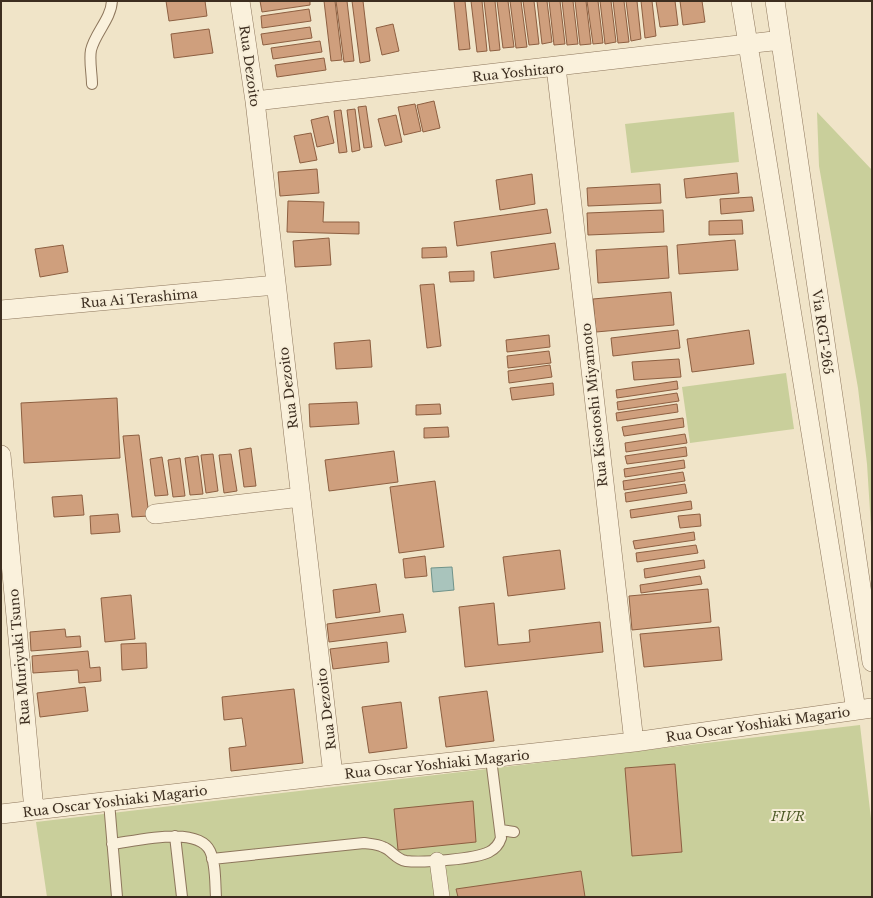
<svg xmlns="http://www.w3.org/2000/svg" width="873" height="898" font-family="'Libre Baskerville',serif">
  <rect width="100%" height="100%" fill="#f0e4c8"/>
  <path fill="#c9cf9b" d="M734,112L739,162L631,173L625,124Z
    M817,112L872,170V543L867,464L858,388L819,166Z
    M786,373L794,429L690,443L682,387Z
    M860,725L872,827V897H47L36,822Z"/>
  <path fill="#a9c4bc" stroke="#6f938a" d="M452,567L454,590L433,592L431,568Z"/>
  <path fill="#cf9f7d" stroke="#8d5f41" d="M166,1H205L207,16L169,21Z
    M260,1H310V5L262,12Z
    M324,1H335L342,60L331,61Z
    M336,1H347L354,61L344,62Z
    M352,1H363L370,61L360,63Z
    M454,1H465L470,49L459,50Z
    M471,1H482L487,51L477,52Z
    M484,1H495L500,50L490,51Z
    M497,1H508L514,47L503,48Z
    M510,1H521L527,47L516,48Z
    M523,1H534L539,44L529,45Z
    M537,1H547L552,42L542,44Z
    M549,1H560L565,44L554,45Z
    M562,1H573L578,44L567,45Z
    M575,1H586L591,44L580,45Z
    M587,1H598L603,43L593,44Z
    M600,1H611L616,42L605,44Z
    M613,1H624L629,42L618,43Z
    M626,1H637L641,39L631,41Z
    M641,1H652L656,36L645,38Z
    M656,1H675L678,25L660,27Z
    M680,1H702L705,22L683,25Z
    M309,9L311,21L262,28L261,16Z
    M393,24L399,51L382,55L376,28Z
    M310,27L312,38L263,45L261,34Z
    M209,29L213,53L174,58L171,34Z
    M320,41L322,52L273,59L271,48Z
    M324,58L326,70L277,77L275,65Z
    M434,101L440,128L423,132L417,105Z
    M415,104L421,131L404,135L398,107Z
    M366,106L372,147L364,148L358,107Z
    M355,109L360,150L352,152L347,110Z
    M341,110L347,152L339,153L334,111Z
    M396,115L402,142L385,146L378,119Z
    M328,116L334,143L317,147L311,120Z
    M311,133L317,160L300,163L294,136Z
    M317,169L319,193L280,196L278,172Z
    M737,173L739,193L686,198L684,179Z
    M532,174L535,204L500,210L496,180Z
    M660,184L661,203L588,206L587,188Z
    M752,197L754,211L721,214L720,199Z
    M288,201L324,202L323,222H359V234L287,232Z
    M547,209L551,233L457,246L454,222Z
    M663,210L664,232L588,235L587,213Z
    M742,220L743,234L709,235V221Z
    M329,238L331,265L295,267L293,241Z
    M735,240L738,270L679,274L677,245Z
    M555,243L559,269L494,278L491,252Z
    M63,245L68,272L40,277L35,249Z
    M667,246L669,278L598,283L596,250Z
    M446,247L447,257L422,258V248Z
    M474,271V281L450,282L449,272Z
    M434,284L441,346L427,348L420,285Z
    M671,292L674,325L596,332L593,299Z
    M678,330L680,348L613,356L611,338Z
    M749,330L754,364L692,372L687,339Z
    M549,335L550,347L507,352L506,340Z
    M370,340L372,367L336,369L334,343Z
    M549,351L551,363L508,368L507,356Z
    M679,359L681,377L634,380L632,362Z
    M550,365L552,377L509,383L508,371Z
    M677,381L678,389L617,398L616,390Z
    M553,383L554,395L512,400L510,388Z
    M677,393L679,401L618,410L617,402Z
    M117,398L120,458L24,463L21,403Z
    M357,402L359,424L310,427L309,404Z
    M440,404L441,414L416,415V405Z
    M677,404L678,412L617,421L616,413Z
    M683,418L684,427L624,436L622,427Z
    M448,427L449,437L424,438V428Z
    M685,434L687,443L626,452L625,443Z
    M139,435L149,516L132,517L123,436Z
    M686,447L687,456L627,464L625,456Z
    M251,448L256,486L244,487L239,450Z
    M394,451L398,482L329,491L325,460Z
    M213,454L218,491L206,493L201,455Z
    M231,454L237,491L224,493L219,455Z
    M198,456L203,494L190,495L185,458Z
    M162,457L168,495L155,496L150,459Z
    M180,458L185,496L173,497L168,460Z
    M684,460L685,468L625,477L624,469Z
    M683,472L685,481L624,490L623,481Z
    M435,481L444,547L399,553L390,487Z
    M685,484L687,493L626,502L625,493Z
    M82,495L84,515L54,517L52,497Z
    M691,501L692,509L631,518L630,510Z
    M118,514L120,532L91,534L90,516Z
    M700,514L701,526L680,528L678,516Z
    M694,532L695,540L635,549L633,541Z
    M696,545L698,553L637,562L636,553Z
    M560,550L565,589L508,596L503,557Z
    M425,556L427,576L405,578L403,559Z
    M704,560L705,568L645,578L644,569Z
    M700,576L702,584L641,593L640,585Z
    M376,584L380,612L336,618L333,590Z
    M708,589L711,622L632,630L629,596Z
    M131,595L135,639L105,642L101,598Z
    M494,603L498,645L530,642L529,630L600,622L603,652L465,667L459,607Z
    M403,614L406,632L329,642L327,624Z
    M719,627L722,660L644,667L640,634Z
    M65,629L66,637L80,636L81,647L31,651L30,632Z
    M387,642L389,662L333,669L330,649Z
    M146,643L147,668L122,670L121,644Z
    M88,651L90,668L100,667L101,681L79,683L78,670L33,673L32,656Z
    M85,687L88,711L40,717L37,693Z
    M294,689L303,763L231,771L229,748L246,746L242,718L224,720L222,697Z
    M487,691L494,741L446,747L439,697Z
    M401,702L407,748L369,753L362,707Z
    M675,764L682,852L632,856L625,768Z
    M473,801L476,842L398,850L394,809Z
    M581,871L585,897H458L456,889Z"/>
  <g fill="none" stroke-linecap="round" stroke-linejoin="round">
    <defs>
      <path id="service" d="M92,84C92,74 89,60 91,50C95,33 111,19 112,1
        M109,802L117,897
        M501,830L514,832
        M175,836L182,897
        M112,844C136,841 198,825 210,851C216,864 215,883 216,897
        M212,859L364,843C370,844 377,844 383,847C392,850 395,859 406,861C422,863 476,859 489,852C495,849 499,844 501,838L491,759"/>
      <path id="pedestrian" d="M437,860L442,897"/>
      <path id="minor" d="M240,1L255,101L333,775
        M741,1L856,710
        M775,1L872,662
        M556,67L634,742
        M255,101L781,40
        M1,310L276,285
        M1,455L34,810
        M155,514L301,497
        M1,814L333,775L634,742L872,708"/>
    </defs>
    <use href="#service" stroke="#8d765c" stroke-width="12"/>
    <use href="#pedestrian" stroke="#8d765c" stroke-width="16"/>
    <use href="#minor" stroke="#8d765c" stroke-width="20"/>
    <use href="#service" stroke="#faf1dc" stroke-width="10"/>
    <use href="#pedestrian" stroke="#faf1dc" stroke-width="15"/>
    <use href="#minor" stroke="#faf1dc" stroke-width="19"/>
  </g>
  <g text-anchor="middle" stroke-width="4" stroke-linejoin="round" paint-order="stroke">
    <g font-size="13" fill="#3d2e20" stroke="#f7eed8">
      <text transform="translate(250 66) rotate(82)" y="5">Rua Dezoito</text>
      <text transform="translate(518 72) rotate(-6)" y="5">Rua Yoshitaro</text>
      <text transform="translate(139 298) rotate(-5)" y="5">Rua Ai Terashima</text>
      <text transform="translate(823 332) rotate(82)" y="5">Via RGT-265</text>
      <text transform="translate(288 388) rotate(-97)" y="5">Rua Dezoito</text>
      <text transform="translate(594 405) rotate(-96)" y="5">Rua Kisotoshi Miyamoto</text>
      <text transform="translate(19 657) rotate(-95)" y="5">Rua Muriyuki Tsuno</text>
      <text transform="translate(326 709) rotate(-97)" y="5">Rua Dezoito</text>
      <text transform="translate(758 724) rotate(-8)" y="5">Rua Oscar Yoshiaki Magario</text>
      <text transform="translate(437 764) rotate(-6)" y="5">Rua Oscar Yoshiaki Magario</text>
      <text transform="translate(115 801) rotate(-7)" y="5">Rua Oscar Yoshiaki Magario</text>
    </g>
    <g font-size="13" font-style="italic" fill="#4d5a26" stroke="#f7eed8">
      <text x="788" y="821">FIVR</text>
    </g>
  </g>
  <rect width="873" height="898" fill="none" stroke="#3d2e20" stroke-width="4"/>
</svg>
